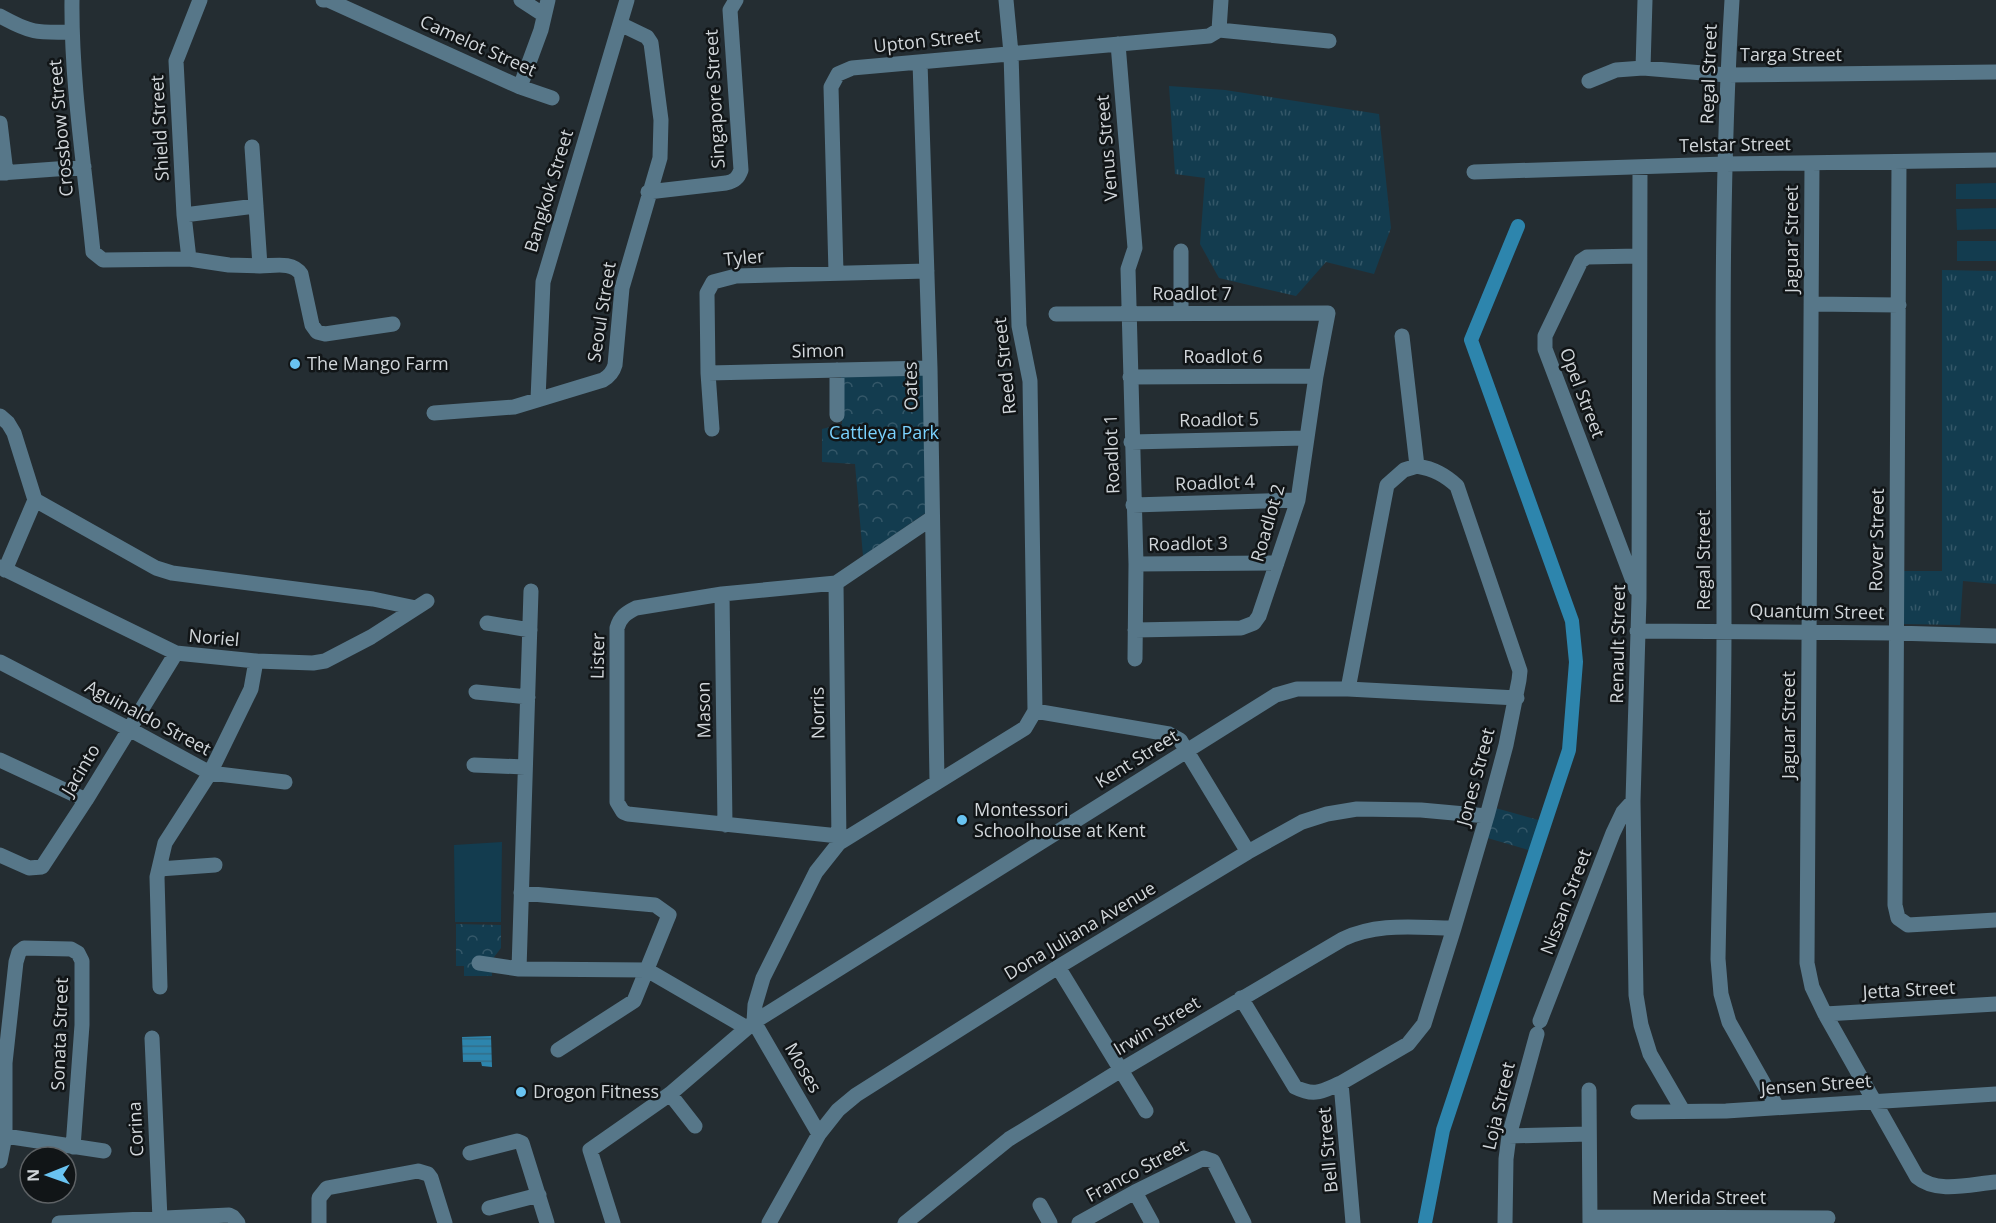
<svg xmlns="http://www.w3.org/2000/svg" width="1996" height="1223" font-family="'Open Sans',sans-serif">
  <defs>
    <pattern id="grass-tufts" width="24" height="20" patternUnits="userSpaceOnUse" patternTransform="scale(1.5)"><rect width="24" height="20" fill="#133c4f"/><path d="M3 7l-1-3M5 7V3M7 7l1-3M15 17l-1-3M17 17v-4M19 17l1-3" fill="none" stroke="#345768"/></pattern>
    <pattern id="park-crowns" width="20" height="18" patternUnits="userSpaceOnUse" patternTransform="scale(1.5)"><rect width="20" height="18" fill="#133c4f"/><path d="M2 6a3 3 0 1 1 6 0M12 15a3 3 0 1 1 6 0" fill="none" stroke="#345768"/></pattern>
    <pattern id="water-rules" width="6" height="5" patternUnits="userSpaceOnUse" patternTransform="scale(1.5)"><rect width="6" height="5" fill="#2d85ad"/><path d="M0 2.5h6" fill="none" stroke="#336d87"/></pattern>
  </defs>
  <rect width="100%" height="100%" fill="#242d32"/>
  <path fill="url(#grass-tufts)" d="M1169,86L1225,90L1379,114L1391,228L1374,274L1326,262L1296,296L1219,278L1200,244L1205,178L1175,174Z
    M1942,270L1996,271V584L1963,581L1960,625L1903,624V571H1942Z"/>
  <path fill="url(#park-crowns)" d="M926,372L927,512L863,556L855,464L822,462V429L842,424L841,374Z
    M1492,807L1542,821L1532,851L1484,837Z
    M456,924L501,925V948L491,961L492,976H464V966H456Z"/>
  <path fill="#133c4f" d="M1996,183V199H1956V184Z
    M1996,208V229L1957,230L1956,209Z
    M1957,241H1996V261H1957Z
    M502,842L501,922H455L454,845Z"/>
  <path fill="url(#water-rules)" d="M491,1036L492,1067L482,1066L481,1062H463L462,1037Z"/>
  <g fill="none" stroke-linecap="round" stroke-linejoin="round">
    <path stroke="#2d85ad" stroke-width="14" d="M1425,1223L1443,1130L1569,750L1576,662L1572,621L1471,340L1518,226"/>
    <path stroke="#577789" stroke-width="15" d="M72,0C71,82 85,170 93,252L103,260L189,259L229,265L260,266L252,147
      M323,0H328L520,87L552,98
      M521,0L544,15
      M1732,0C1719,209 1724,418 1724,627C1724,738 1720,849 1718,959L1721,994L1729,1022L1777,1107
      M0,16C31,33 36,33 72,32
      M1219,30L1329,41
      M1219,30L1221,0
      M1118,44L1135,248L1128,269L1136,564L1135,659
      M920,62L930,368L937,781
      M1643,68L1645,0
      M1589,81L1616,70L1643,68L1727,75L1996,72
      M520,87L541,30L548,0
      M0,123L6,173
      M1899,162L1895,905L1898,918L1908,925L1996,920
      M1812,164L1807,963L1812,987L1825,1014L1917,1177C1937,1194 1971,1184 1996,1182
      M1640,167L1639,598L1633,801L1636,995L1641,1025L1650,1054L1683,1111
      M1474,172L1725,164L1996,160
      M0,173L84,167
      M648,192L726,183C735,181 738,178 741,170L730,10L736,0
      M184,215L256,206
      M1181,251V314
      M189,259L184,215L176,61L200,0
      M260,266C274,266 292,261 301,274L312,325L317,332L325,334L393,324
      M836,273L831,87L838,74L852,68L1209,36L1219,30
      M1811,304L1899,305
      M1056,314L1328,313L1316,376L1298,500L1259,616L1254,623L1241,628L1135,630
      M837,370V415
      M708,373L930,368
      M1130,377L1316,376
      M538,399L543,282L627,0
      M434,413L514,407L603,380C610,376 613,372 615,365L622,288L660,158L661,120L651,43L647,37L620,24
      M0,416L8,423L14,433L35,500
      M712,429L708,373L707,293L713,282L736,276L927,271
      M1131,442L1307,438
      M35,500L156,568L172,573L373,599L416,608
      M1133,505L1298,500
      M1136,564L1277,563
      M0,567L176,653L256,661L313,663L325,661L371,637L427,601
      M5,570L35,500
      M836,583L839,843
      M1636,589L1545,349V336L1581,261L1587,257L1639,256
      M722,594L725,825
      M487,623L530,630
      M1637,631L1895,633L1996,636
      M0,662L129,729L210,773L285,782
      M1348,689L1387,485L1404,470L1417,466
      M476,692L528,697
      M1035,711L1169,734L1180,740L1248,852
      M0,760L86,800
      M474,765L525,767
      M839,836L628,814L623,812L617,802V628C620,617 626,613 636,608L722,594L836,583L932,518
      M0,855L29,868L42,867L86,800L176,653
      M159,869L215,865
      M521,893L655,905L669,915L634,1001L558,1050
      M479,963L519,969L647,970L747,1028
      M1058,967L1146,1111
      M519,969L531,591
      M160,987L157,877L165,843L210,773L251,689L256,661
      M1241,998L1295,1087C1315,1097 1322,1091 1341,1083L1353,1223
      M1825,1014L1996,1004
      M1540,1021L1613,833L1623,812L1633,801
      M754,1022L755,1005L763,978L816,872L839,843L1025,728L1035,711L1030,381L1019,326L1011,53L1006,0
      M754,1022L819,1134
      M152,1038L160,1219
      M1341,1083L1408,1044L1424,1024L1454,928L1487,816L1506,745L1519,680L1520,671L1457,486C1445,475 1434,469 1417,466L1402,336
      M1589,1090L1590,1223
      M670,1094L695,1126
      M1638,1112L1726,1111L1996,1094
      M5,1136L104,1151
      M1509,1136L1589,1134
      M470,1153L517,1141L522,1143L547,1223
      M0,1161L5,1136V1063L16,962L19,952L24,948L71,949L78,953L82,961V1025L73,1147
      M1135,1192L1152,1223
      M1040,1205L1050,1223
      M489,1208L539,1195
      M1590,1217L1828,1218
      M59,1223L229,1215L233,1217L238,1223
      M319,1223V1198L327,1188L418,1171L428,1174L431,1178L445,1223
      M613,1223L590,1150L670,1094L754,1022L1276,695L1297,689H1348L1517,698
      M769,1223L819,1134L838,1110L856,1095L1058,967L1248,852L1302,822L1327,814L1357,809L1421,810L1487,816
      M905,1223L1009,1139L1121,1070L1343,939C1379,922 1416,928 1454,928
      M1079,1223L1135,1192L1204,1158L1213,1161L1244,1223
      M1505,1223L1506,1159L1509,1136L1537,1034"/>
  </g>
  <g fill="#69c3f1" stroke="#111517" stroke-width="2">
    <circle cx="295" cy="364" r="6"/>
    <circle cx="962" cy="820" r="6"/>
    <circle cx="521" cy="1092" r="6"/>
  </g>
  <g text-anchor="middle" stroke-width="5" stroke-linejoin="round" paint-order="stroke">
    <g font-size="18" fill="#d1d6da" stroke="#111517">
      <text transform="translate(927 41) rotate(-6)" y="6">Upton Street</text>
      <text transform="translate(478 46) rotate(24)" y="6">Camelot Street</text>
      <text x="1791" y="61">Targa Street</text>
      <text transform="translate(1709 74) rotate(-88)" y="6">Regal Street</text>
      <text transform="translate(715 99) rotate(-93)" y="6">Singapore Street</text>
      <text transform="translate(61 128) rotate(-95)" y="6">Crossbow Street</text>
      <text transform="translate(160 128) rotate(-93)" y="6">Shield Street</text>
      <text transform="translate(1735 145) rotate(-1)" y="6">Telstar Street</text>
      <text transform="translate(1107 148) rotate(-95)" y="6">Venus Street</text>
      <text transform="translate(549 191) rotate(-73)" y="6">Bangkok Street</text>
      <text transform="translate(1792 239) rotate(-90)" y="6">Jaguar Street</text>
      <text transform="translate(744 258) rotate(-5)" y="6">Tyler</text>
      <text x="1192" y="300">Roadlot 7</text>
      <text transform="translate(602 312) rotate(-81)" y="6">Seoul Street</text>
      <text transform="translate(818 351) rotate(-1)" y="6">Simon</text>
      <text x="1223" y="363">Roadlot 6</text>
      <text transform="translate(1005 366) rotate(-96)" y="6">Reed Street</text>
      <text transform="translate(911 386) rotate(-91)" y="6">Oates</text>
      <text transform="translate(1582 393) rotate(69)" y="6">Opel Street</text>
      <text transform="translate(1219 420) rotate(-1)" y="6">Roadlot 5</text>
      <text transform="translate(1112 454) rotate(-92)" y="6">Roadlot 1</text>
      <text transform="translate(1215 483) rotate(-2)" y="6">Roadlot 4</text>
      <text transform="translate(1268 523) rotate(-74)" y="6">Roadlot 2</text>
      <text transform="translate(1877 540) rotate(-89)" y="6">Rover Street</text>
      <text transform="translate(1188 544) rotate(-1)" y="6">Roadlot 3</text>
      <text transform="translate(1704 560) rotate(-90)" y="6">Regal Street</text>
      <text transform="translate(1817 612) rotate(1)" y="6">Quantum Street</text>
      <text transform="translate(214 638) rotate(5)" y="6">Noriel</text>
      <text transform="translate(1618 644) rotate(-89)" y="6">Renault Street</text>
      <text transform="translate(598 656) rotate(-89)" y="6">Lister</text>
      <text transform="translate(704 710) rotate(-91)" y="6">Mason</text>
      <text transform="translate(818 713) rotate(-91)" y="6">Norris</text>
      <text transform="translate(148 718) rotate(28)" y="6">Aguinaldo Street</text>
      <text transform="translate(1789 725) rotate(-90)" y="6">Jaguar Street</text>
      <text transform="translate(1137 759) rotate(-32)" y="6">Kent Street</text>
      <text transform="translate(81 770) rotate(-59)" y="6">Jacinto</text>
      <text transform="translate(1476 777) rotate(-75)" y="6">Jones Street</text>
      <text transform="translate(1566 902) rotate(-69)" y="6">Nissan Street</text>
      <text transform="translate(1080 931) rotate(-31)" y="6">Dona Juliana Avenue</text>
      <text transform="translate(1909 990) rotate(-3)" y="6">Jetta Street</text>
      <text transform="translate(1157 1026) rotate(-31)" y="6">Irwin Street</text>
      <text transform="translate(60 1034) rotate(-88)" y="6">Sonata Street</text>
      <text transform="translate(803 1068) rotate(60)" y="6">Moses</text>
      <text transform="translate(1816 1085) rotate(-4)" y="6">Jensen Street</text>
      <text transform="translate(1499 1106) rotate(-77)" y="6">Loja Street</text>
      <text transform="translate(136 1129) rotate(-93)" y="6">Corina</text>
      <text transform="translate(1328 1150) rotate(-95)" y="6">Bell Street</text>
      <text transform="translate(1137 1171) rotate(-28)" y="6">Franco Street</text>
      <text x="1709" y="1204">Merida Street</text>
    </g>
    <g font-size="18" fill="#d1d6da" stroke="#111517" text-anchor="start">
      <text x="307" y="370">The Mango Farm</text>
      <text x="974" y="816">Montessori<tspan x="974" dy="21">Schoolhouse at Kent</tspan></text>
      <text x="533" y="1098">Drogon Fitness</text>
    </g>
    <g font-size="18" fill="#7ad2fe" stroke="#111517">
      <text x="884" y="439">Cattleya Park</text>
    </g>
  </g>
  <g transform="translate(48 1175) rotate(269)"><circle r="28" fill="#111517" stroke="#5e6265" stroke-width="1.5"/>
  <path d="M0-4.5L10 22L0 15L-10 22Z" fill="#69c3f1"/>
  <text y="-9" font-size="16" font-weight="bold" text-anchor="middle" fill="#d1d6da">N</text>
  </g>
</svg>
